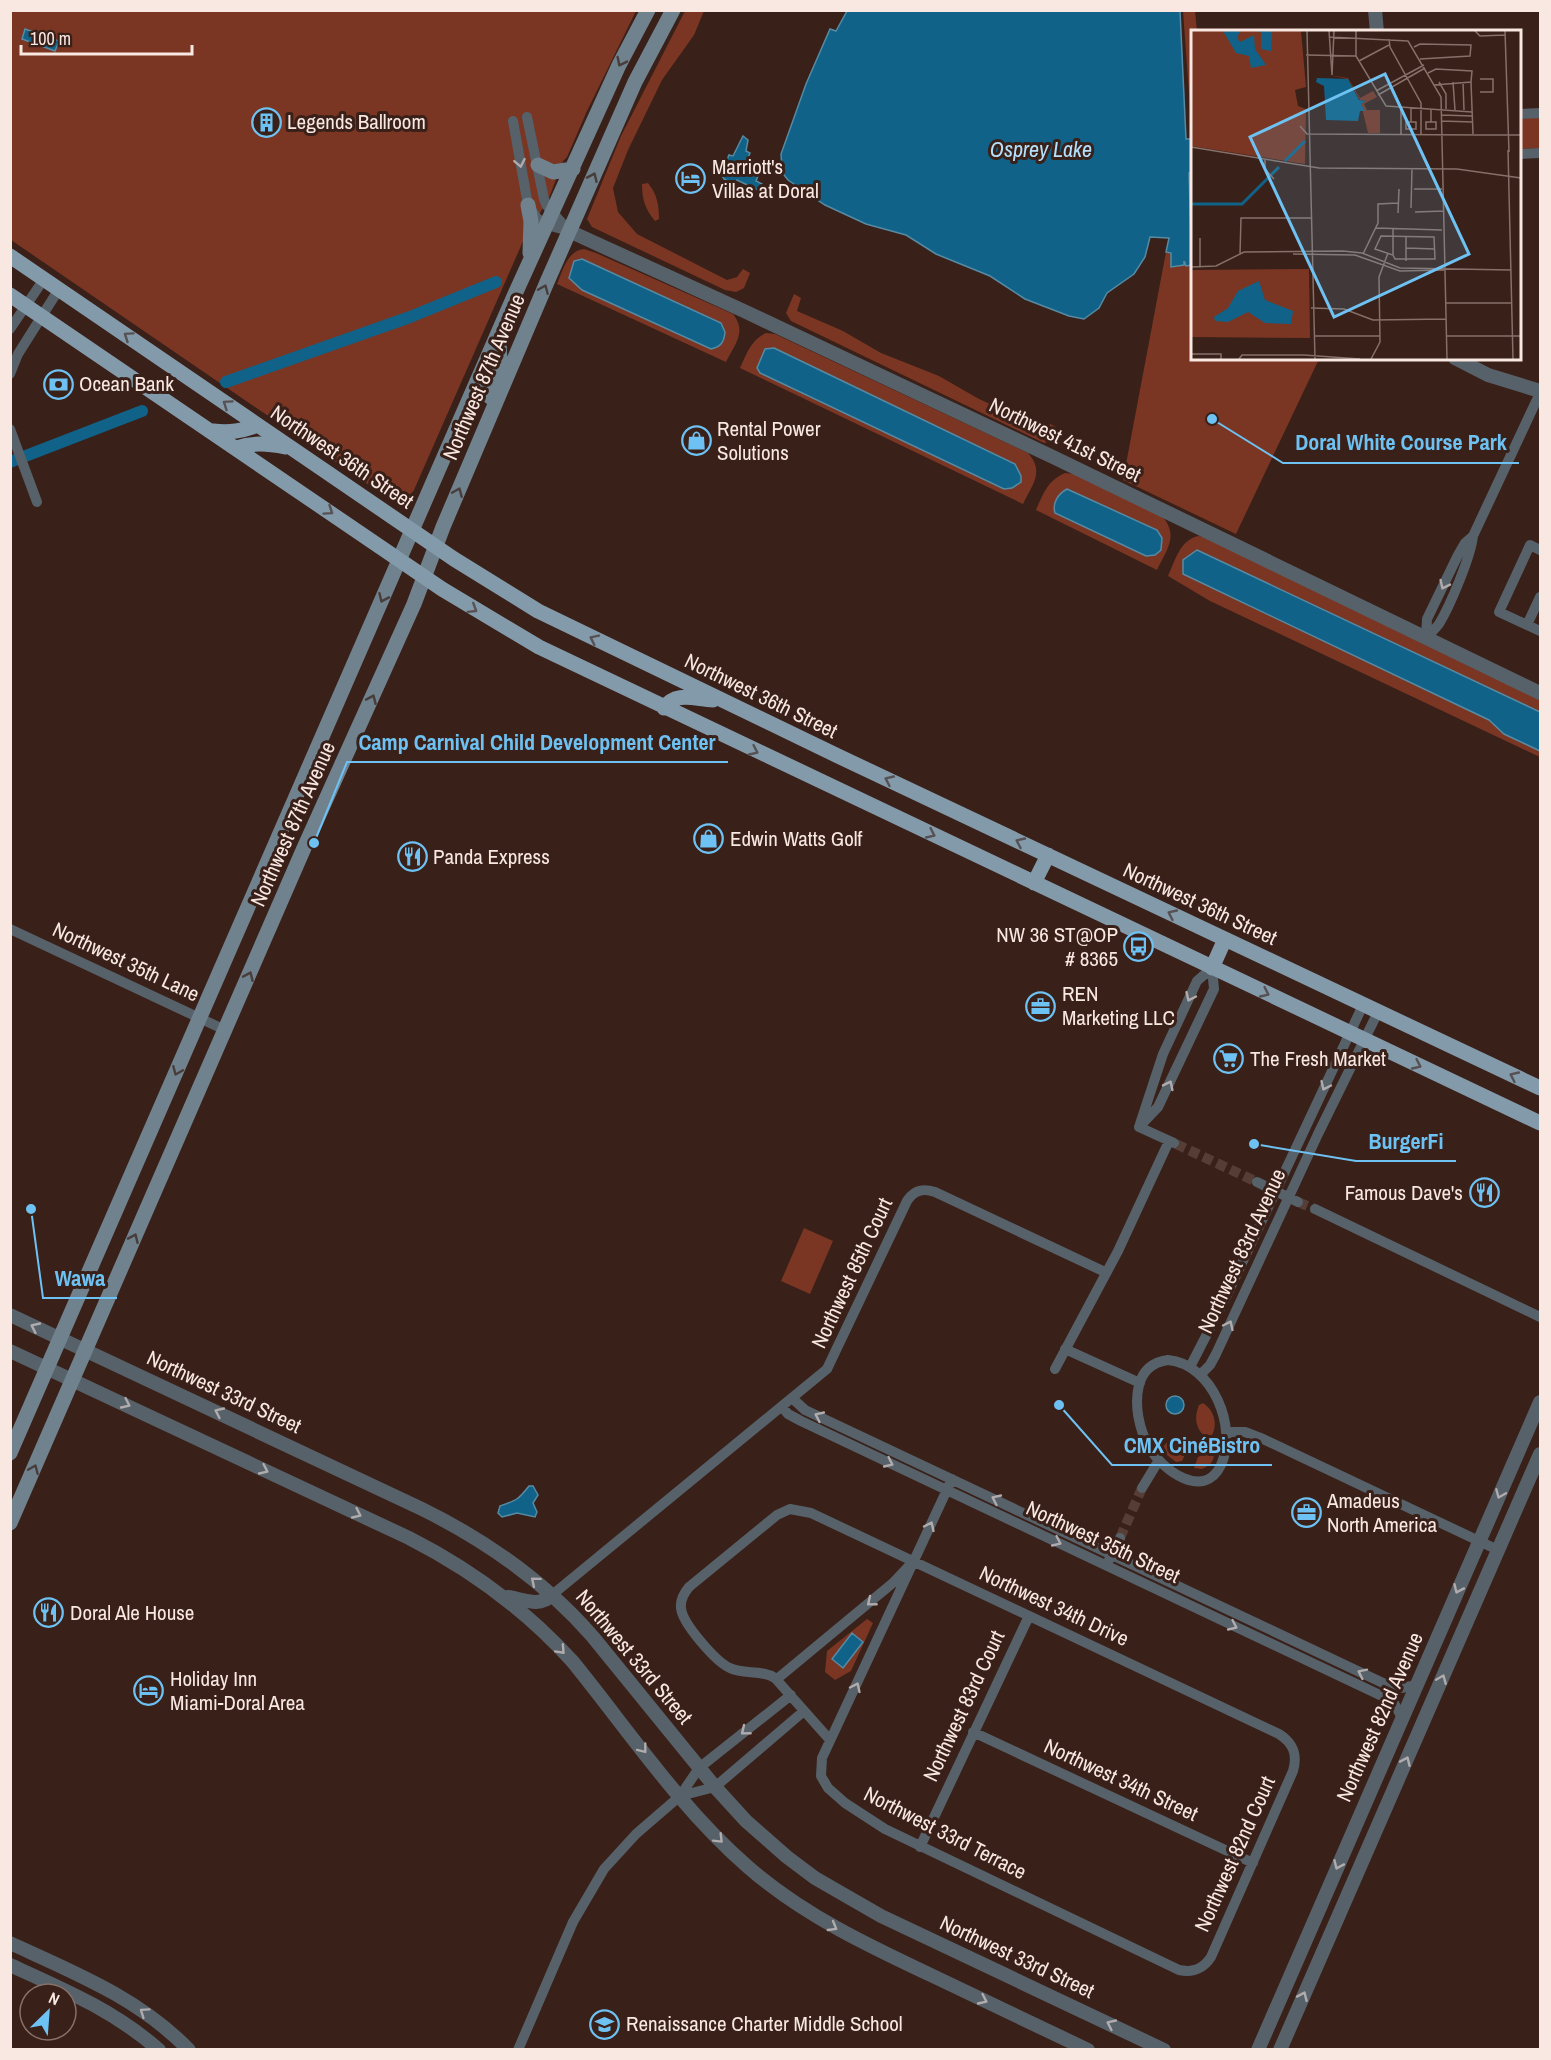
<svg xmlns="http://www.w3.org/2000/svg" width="1551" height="2060" font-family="'Archivo Narrow',sans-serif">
  <rect width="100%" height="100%" fill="#392019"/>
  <path fill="#7a3623" d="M10,11H636L587,111L567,157L563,161L549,198L524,239L414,490C407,501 396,502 385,496L11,240Z
    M685,11H704L694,35L662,80L628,150L613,188L618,212L637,234L727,280L737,277L743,269L750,273L744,288L736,292L725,290L592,227L587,219L621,136Z
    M1183,11H1195L1197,31L1192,32V134Z
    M1540,117V148L1520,149V119Z
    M648,183C657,194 659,205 659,219L655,221C645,209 642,199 642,184Z
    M584,249L596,253L733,314C747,332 735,344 726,362L557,284C563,270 567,251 584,249Z
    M1166,252H1171V266L1184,265V260L1186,261V266L1192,265V358L1319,359L1236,534L1123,480Z
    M794,294L801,298L797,311L843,331L881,353L939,376L979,399L1046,429L1050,424L1056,427L1052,441L1044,443L791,321L786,313Z
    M766,333L775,334L1028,453C1045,472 1032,485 1023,504L740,368C747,353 751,340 766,333Z
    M1065,473L1075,474L1162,516C1179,536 1167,549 1157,570L1036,510C1043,494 1048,480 1065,473Z
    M1198,536L1207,537L1540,697V712L1197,550L1183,560L1489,720L1504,734L1540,751V757L1210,601L1168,576C1175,561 1180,540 1198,536Z
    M804,1228L833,1241L810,1294L781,1281Z
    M1203,1403C1214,1410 1218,1424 1212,1435L1206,1437C1195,1429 1194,1417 1199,1405Z
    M1169,1440C1179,1443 1189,1450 1182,1461L1176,1462L1167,1455L1163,1447Z
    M1211,1451L1214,1454C1214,1462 1209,1466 1202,1469L1194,1468L1198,1457Z
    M867,1619L873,1623L851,1671L835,1680L825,1672L827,1651Z"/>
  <path fill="#116288" stroke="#578aa3" stroke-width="1.5" d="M847,11H1180L1186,139H1192V172L1189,173L1192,265L1186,266L1184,261V265L1171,267V253L1166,252L1169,238L1150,237L1145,257L1134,274L1107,293L1099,308L1084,319L1069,316L1025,299L990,276L936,254L906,235L866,224L825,205L788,180L784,175L782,168L781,154L806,84L830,29L836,31Z
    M25,29L59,41L55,51L22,39Z
    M743,136L748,140L746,151L750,153L748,158C755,161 756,166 754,173L758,176L756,181L762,184V192L737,180L735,185L724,179L721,174L729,155L733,156Z
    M582,259L721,323L725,332C724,342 721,347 711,349L582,290L569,278L574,261Z
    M774,348L1015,464L1021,476V482L1012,488L1004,489L760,373L757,368L765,349Z
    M1067,489L1157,530L1162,538L1161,550L1155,555L1146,556L1055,513C1052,503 1058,494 1067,489Z
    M1197,550L1540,712V751L1504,734L1489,720L1183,574V560Z
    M1166 1405a9 9 0 1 1 18 0a9 9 0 1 1-18 0Z
    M529,1486H533L538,1495L533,1503L537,1512L535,1517L517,1513L502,1517L498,1513L500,1506C517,1500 518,1500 529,1486Z
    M852,1633L863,1642L843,1668L832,1659Z"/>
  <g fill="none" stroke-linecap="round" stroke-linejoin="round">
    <path stroke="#116288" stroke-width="12" d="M226,382L410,317L496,282
      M10,462L142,411"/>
    <path stroke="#563e37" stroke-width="10" stroke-dasharray="10 5" stroke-linecap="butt" d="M1176,1144L1257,1182
      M1298,1202L1315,1209
      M1120,1538L1142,1488"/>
    <path stroke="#566169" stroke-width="10" d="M1520,114L1540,113
      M527,117L544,199L547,206L569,231
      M513,121L528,205L537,218L547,225L569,231
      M1520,154L1540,153
      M10,329L44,279
      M10,374L18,354L59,289
      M10,429L37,502
      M1540,550L1530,545L1499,612L1540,631
      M1527,625L1540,597
      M1426,638C1430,634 1435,629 1439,624C1450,606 1471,556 1473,536L1540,393
      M1426,638L1427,619L1458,555L1465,543L1473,536
      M10,929L225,1030
      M1140,1124L1163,1054L1197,981L1212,968
      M1139,1127L1158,1107L1214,989L1212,968
      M1139,1127L1174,1143
      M1257,1182L1298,1202
      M1315,1209L1540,1317
      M1065,1349L1140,1383
      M1168,1360C1213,1364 1238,1428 1221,1465C1204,1501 1162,1470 1149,1447C1139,1429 1134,1405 1139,1385C1143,1370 1153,1362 1168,1360Z
      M1190,1367L1226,1297L1363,1005
      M1055,1369L1118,1251L1169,1141
      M1200,1375L1210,1365L1216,1354L1318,1134L1378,1012
      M792,1398L805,1410L1383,1683L1401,1688L1417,1685
      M782,1407L788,1414L801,1421L1384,1697L1394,1703L1402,1718
      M1226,1432H1245L1263,1439L1498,1550
      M1142,1488L1159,1460
      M1109,1560L1120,1538
      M552,1595L827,1369L907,1201C914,1190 923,1188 935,1192L1105,1272
      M777,1679L894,1582L909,1566
      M973,1732L1253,1863
      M830,1740L775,1678C761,1669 744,1675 730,1668C716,1662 682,1623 681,1608C680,1600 684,1593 689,1587L777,1515L790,1509L811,1513L1279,1734C1293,1743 1298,1754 1293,1771L1211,1957C1203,1969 1193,1973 1179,1970L885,1829L845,1803L828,1788L821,1776L822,1758L952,1479
      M680,1796L715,1787L804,1711
      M920,1847L1029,1616
      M518,2050L573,1922L604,1869L636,1834L680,1796L699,1768L791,1695"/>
    <path stroke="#566169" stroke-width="14" d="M1375,10L1377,32
      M569,231L744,311L1053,457L1540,693
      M1455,358L1488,375L1540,391
      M10,1315L422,1509C487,1541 545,1582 593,1637L715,1787L746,1821L787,1857L815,1878L881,1916L1164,2050
      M10,1351L409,1538C472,1570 526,1610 573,1662C629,1731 680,1808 748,1867C803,1915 869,1946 935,1977C986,2001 1037,2026 1088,2050
      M508,1597C523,1599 539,1608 552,1595
      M10,1943C73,1972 139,1998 189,2050
      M10,1965C63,1989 115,2011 159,2050
      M1258,2050L1540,1402
      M1280,2050L1540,1454"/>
    <path stroke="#6f828d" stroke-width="15" d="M538,165L553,172L573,169
      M528,205L531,221L530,253
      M490,397V390L500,365L499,336
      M10,1453L515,294L619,65L648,10
      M10,1523L304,848L414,604L443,527L547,282L635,82L673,10"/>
    <path stroke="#839aaa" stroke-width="15" d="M10,256L454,559L538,611L838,756L1540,1088
      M10,295L442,589L539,647L1540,1123
      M213,431C230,433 242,431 258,425
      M236,448C254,442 268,444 286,447
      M664,708C676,691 694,699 713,700
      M1034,883L1048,855
      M1212,968L1225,939"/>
  </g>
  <defs><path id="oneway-chevron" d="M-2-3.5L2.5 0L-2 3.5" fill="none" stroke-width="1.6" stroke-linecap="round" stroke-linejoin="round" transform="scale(1.5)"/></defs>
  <g stroke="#493d3c">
    <use href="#oneway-chevron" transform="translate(621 62) rotate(116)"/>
    <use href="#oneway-chevron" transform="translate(593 177) rotate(-66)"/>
    <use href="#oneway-chevron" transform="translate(544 289) rotate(-67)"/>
    <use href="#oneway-chevron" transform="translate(458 492) rotate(-67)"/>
    <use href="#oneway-chevron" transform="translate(383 598) rotate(114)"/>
    <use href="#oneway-chevron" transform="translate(372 699) rotate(-66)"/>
    <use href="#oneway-chevron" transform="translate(249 976) rotate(-66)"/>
    <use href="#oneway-chevron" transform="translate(177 1071) rotate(113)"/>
    <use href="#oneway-chevron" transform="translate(134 1238) rotate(-66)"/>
    <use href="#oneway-chevron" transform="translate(34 1469) rotate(-67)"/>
  </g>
  <g stroke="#b0abac">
    <use href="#oneway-chevron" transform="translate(520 163) rotate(79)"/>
    <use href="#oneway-chevron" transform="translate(1444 585) rotate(116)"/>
    <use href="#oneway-chevron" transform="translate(1190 997) rotate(115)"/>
    <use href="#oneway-chevron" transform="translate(1169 1085) rotate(-64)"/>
    <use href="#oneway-chevron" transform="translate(1325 1086) rotate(115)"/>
    <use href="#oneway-chevron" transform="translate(1229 1325) rotate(-65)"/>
    <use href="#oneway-chevron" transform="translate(35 1327) rotate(-155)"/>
    <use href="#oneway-chevron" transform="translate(126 1404) rotate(25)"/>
    <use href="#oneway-chevron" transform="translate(219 1412) rotate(-155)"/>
    <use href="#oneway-chevron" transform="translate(819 1416) rotate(-155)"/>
    <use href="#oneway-chevron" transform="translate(889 1463) rotate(25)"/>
    <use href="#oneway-chevron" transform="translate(264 1470) rotate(25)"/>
    <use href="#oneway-chevron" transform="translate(1500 1494) rotate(113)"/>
    <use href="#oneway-chevron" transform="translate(996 1499) rotate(-155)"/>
    <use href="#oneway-chevron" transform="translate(357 1514) rotate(25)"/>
    <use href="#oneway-chevron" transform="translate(930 1526) rotate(-65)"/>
    <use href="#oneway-chevron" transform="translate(1057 1542) rotate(25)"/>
    <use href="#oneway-chevron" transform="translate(535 1581) rotate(-140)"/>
    <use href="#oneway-chevron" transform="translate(1458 1589) rotate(114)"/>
    <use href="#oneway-chevron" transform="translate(871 1602) rotate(141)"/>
    <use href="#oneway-chevron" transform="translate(1233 1626) rotate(25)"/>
    <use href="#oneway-chevron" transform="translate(561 1650) rotate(47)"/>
    <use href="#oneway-chevron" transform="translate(1362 1673) rotate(-154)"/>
    <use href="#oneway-chevron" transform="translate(1442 1679) rotate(-67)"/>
    <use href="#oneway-chevron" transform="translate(856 1687) rotate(-65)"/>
    <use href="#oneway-chevron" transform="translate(745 1731) rotate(141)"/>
    <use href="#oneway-chevron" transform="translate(643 1749) rotate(52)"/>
    <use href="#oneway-chevron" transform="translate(1406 1761) rotate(-66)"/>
    <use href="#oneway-chevron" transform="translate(719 1839) rotate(45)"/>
    <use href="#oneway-chevron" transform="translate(1338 1865) rotate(114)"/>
    <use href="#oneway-chevron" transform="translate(833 1927) rotate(30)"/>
    <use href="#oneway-chevron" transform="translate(1303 1996) rotate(-66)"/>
    <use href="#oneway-chevron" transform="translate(983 2000) rotate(25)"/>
    <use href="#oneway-chevron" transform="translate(144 2012) rotate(-145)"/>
    <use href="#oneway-chevron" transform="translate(1111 2024) rotate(-155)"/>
  </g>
  <g stroke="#575153">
    <use href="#oneway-chevron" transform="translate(128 336) rotate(-146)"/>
    <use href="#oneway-chevron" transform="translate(227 404) rotate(-146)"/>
    <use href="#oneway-chevron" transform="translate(329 511) rotate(34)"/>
    <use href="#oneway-chevron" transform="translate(473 609) rotate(32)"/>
    <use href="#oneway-chevron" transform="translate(594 639) rotate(-154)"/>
    <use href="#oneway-chevron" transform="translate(754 751) rotate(25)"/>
    <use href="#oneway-chevron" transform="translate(889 780) rotate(-155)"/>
    <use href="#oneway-chevron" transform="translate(931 834) rotate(25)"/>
    <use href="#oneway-chevron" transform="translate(1020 842) rotate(-155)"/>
    <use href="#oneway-chevron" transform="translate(1172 914) rotate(-155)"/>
    <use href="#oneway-chevron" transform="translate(1265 993) rotate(25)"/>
    <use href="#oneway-chevron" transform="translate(1417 1065) rotate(25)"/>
    <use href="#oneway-chevron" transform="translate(1514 1076) rotate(-155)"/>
  </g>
  <defs>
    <symbol id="building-ring" viewBox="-11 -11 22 22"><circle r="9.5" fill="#392019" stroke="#6ec2f3" stroke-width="1.5"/><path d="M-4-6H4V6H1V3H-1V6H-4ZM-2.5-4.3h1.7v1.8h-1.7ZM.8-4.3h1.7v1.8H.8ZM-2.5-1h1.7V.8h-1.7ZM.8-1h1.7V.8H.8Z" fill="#6ec2f3"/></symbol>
    <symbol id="hotel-ring" viewBox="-11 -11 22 22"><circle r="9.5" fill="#392019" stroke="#6ec2f3" stroke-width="1.5"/><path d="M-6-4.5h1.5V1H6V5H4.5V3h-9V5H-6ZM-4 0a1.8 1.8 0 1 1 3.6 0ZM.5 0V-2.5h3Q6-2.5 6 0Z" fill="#6ec2f3"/></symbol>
    <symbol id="bank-ring" viewBox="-11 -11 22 22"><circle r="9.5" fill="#392019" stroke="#6ec2f3" stroke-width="1.5"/><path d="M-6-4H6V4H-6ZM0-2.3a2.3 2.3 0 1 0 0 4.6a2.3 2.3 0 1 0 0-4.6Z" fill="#6ec2f3"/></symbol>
    <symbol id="shop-ring" viewBox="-11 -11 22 22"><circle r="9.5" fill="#392019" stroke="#6ec2f3" stroke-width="1.5"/><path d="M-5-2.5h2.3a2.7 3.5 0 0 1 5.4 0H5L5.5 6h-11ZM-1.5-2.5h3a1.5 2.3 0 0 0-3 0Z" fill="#6ec2f3"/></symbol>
    <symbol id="restaurant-ring" viewBox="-11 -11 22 22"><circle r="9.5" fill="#392019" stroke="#6ec2f3" stroke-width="1.5"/><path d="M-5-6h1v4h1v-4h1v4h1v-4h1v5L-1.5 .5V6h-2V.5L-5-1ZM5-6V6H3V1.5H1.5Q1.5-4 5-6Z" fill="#6ec2f3"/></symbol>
    <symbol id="bus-ring" viewBox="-11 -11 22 22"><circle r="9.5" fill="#392019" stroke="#6ec2f3" stroke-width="1.5"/><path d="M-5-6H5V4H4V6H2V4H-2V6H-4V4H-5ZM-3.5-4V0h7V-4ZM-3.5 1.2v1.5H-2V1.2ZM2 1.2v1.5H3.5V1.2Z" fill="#6ec2f3"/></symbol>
    <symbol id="office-ring" viewBox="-11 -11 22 22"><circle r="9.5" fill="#392019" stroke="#6ec2f3" stroke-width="1.5"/><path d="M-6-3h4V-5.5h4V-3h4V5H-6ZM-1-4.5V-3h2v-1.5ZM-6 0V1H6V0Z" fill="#6ec2f3"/></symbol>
    <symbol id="supermarket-ring" viewBox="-11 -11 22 22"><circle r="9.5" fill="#392019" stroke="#6ec2f3" stroke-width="1.5"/><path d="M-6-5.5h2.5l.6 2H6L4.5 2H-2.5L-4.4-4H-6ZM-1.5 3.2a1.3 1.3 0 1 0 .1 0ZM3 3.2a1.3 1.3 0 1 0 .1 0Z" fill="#6ec2f3"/></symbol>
    <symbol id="school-ring" viewBox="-11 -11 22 22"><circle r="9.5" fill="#392019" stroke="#6ec2f3" stroke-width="1.5"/><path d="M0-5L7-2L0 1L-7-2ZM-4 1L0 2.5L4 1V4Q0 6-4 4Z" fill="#6ec2f3"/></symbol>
  </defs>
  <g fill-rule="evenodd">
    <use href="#building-ring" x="250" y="106" width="33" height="33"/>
    <use href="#hotel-ring" x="674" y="162" width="33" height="33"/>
    <use href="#bank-ring" x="42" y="368" width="33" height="33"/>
    <use href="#shop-ring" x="680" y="424" width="33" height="33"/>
    <use href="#shop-ring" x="692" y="822" width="33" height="33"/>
    <use href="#restaurant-ring" x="396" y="840" width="33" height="33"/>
    <use href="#bus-ring" x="1122" y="930" width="33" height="33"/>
    <use href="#office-ring" x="1024" y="990" width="33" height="33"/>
    <use href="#supermarket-ring" x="1212" y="1042" width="33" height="33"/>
    <use href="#restaurant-ring" x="1468" y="1176" width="33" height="33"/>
    <use href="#office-ring" x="1290" y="1496" width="33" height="33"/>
    <use href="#restaurant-ring" x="32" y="1596" width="33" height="33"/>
    <use href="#hotel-ring" x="132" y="1674" width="33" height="33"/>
    <use href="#school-ring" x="588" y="2008" width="33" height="33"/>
  </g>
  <g text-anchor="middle" stroke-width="6" stroke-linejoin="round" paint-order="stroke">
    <g font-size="21" fill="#f9e7e2" stroke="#392019" text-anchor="start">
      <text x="287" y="129">Legends Ballroom</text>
      <text x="712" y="174">Marriott's<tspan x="712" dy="24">Villas at Doral</tspan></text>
      <text x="79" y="391">Ocean Bank</text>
      <text x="717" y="436">Rental Power<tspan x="717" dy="24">Solutions</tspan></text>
      <text x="730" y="846">Edwin Watts Golf</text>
      <text x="433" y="864">Panda Express</text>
      <text x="1118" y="942" text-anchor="end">NW 36 ST@OP<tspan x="1118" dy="24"># 8365</tspan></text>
      <text x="1062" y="1001">REN<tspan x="1062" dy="24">Marketing LLC</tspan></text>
      <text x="1250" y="1066">The Fresh Market</text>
      <text x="1463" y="1200" text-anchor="end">Famous Dave's</text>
      <text x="1327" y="1508">Amadeus<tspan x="1327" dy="24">North America</tspan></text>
      <text x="70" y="1620">Doral Ale House</text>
      <text x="170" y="1686">Holiday Inn<tspan x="170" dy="24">Miami-Doral Area</tspan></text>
      <text x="626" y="2031">Renaissance Charter Middle School</text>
    </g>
    <g font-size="21" fill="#f9e7e2" stroke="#392019">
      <text transform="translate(484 377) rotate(-67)" y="7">Northwest 87th Avenue</text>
      <text transform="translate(1065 440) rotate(26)" y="7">Northwest 41st Street</text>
      <text transform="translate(342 457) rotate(34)" y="7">Northwest 36th Street</text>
      <text transform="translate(761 696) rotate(26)" y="7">Northwest 36th Street</text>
      <text transform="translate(293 824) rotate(-66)" y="7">Northwest 87th Avenue</text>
      <text transform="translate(1200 904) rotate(25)" y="7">Northwest 36th Street</text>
      <text transform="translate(126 962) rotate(25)" y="7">Northwest 35th Lane</text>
      <text transform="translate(1242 1251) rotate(-65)" y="7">Northwest 83rd Avenue</text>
      <text transform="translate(852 1273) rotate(-65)" y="7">Northwest 85th Court</text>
      <text transform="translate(224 1392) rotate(25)" y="7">Northwest 33rd Street</text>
      <text transform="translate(1103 1542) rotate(25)" y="7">Northwest 35th Street</text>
      <text transform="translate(1054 1606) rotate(25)" y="7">Northwest 34th Drive</text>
      <text transform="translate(634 1657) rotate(50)" y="7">Northwest 33rd Street</text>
      <text transform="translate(964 1706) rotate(-65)" y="7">Northwest 83rd Court</text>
      <text transform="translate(1380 1717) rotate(-66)" y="7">Northwest 82nd Avenue</text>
      <text transform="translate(1121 1780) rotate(25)" y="7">Northwest 34th Street</text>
      <text transform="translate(945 1833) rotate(27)" y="7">Northwest 33rd Terrace</text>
      <text transform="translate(1235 1854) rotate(-66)" y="7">Northwest 82nd Court</text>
      <text transform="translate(1017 1957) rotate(25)" y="7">Northwest 33rd Street</text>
    </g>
    <g font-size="22" font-style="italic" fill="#b4e0fb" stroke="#392019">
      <text x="1041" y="157">Osprey Lake</text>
    </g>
  </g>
  <g transform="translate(1191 30)">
    <rect width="330" height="330" fill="#392019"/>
    <path d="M0,1H110L115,57L104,60L107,76L115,79L114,134L0,116ZM137,45L157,48L169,68L182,61L186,67L173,74L176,80H189V103H177L170,74L175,71L169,70L157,49ZM118,239L119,308L0,307V240Z" fill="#7a3623"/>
    <path d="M32,1H49L46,8L49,12L63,5L64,19L75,35L60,38L58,26L45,23ZM64,1H81L80,21L70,19V2ZM126,48L157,49L168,70L175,71L170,74L174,81H169L167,91L135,90L133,56L125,52ZM68,251L74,270L102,281L100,294L74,293L57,282L37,292L24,291L23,287L37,278L47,261Z" fill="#116288"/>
    <path fill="none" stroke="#116288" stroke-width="3" d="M94,131L114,111M0,174H51L88,137"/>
    <path fill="none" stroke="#867069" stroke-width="1.5" d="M116,1L124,329M138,1L141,45L143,1M165,1V26L195,76L281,82M284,1L289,6L314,5M314,1L318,122M138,7L217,11L250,67L256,329M198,9L199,17L230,73V105M223,17L229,14L280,15L279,26L229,29M115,25L165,26M168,31L198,15M237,43L245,39L281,41L280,52L243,55M289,49H302V62H289M248,52L255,64V79M262,52L264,80M272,52L273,80M280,52L282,104M185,61L233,35M187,65L234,38M210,78V104M250,85L282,86M250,91L282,92M220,92H215V99H225V92H220V78M240,92H235V99H245V92H240V79M109,96L116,104L288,105M286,105H330M0,117L128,138L266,139L330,148M317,120L322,329M74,129V139L83,149M223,159H251M220,178L221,139M224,182L253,181M207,183L208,159M185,198L251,200M190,206L243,207L244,229H204L202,225L184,219ZM215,218L244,219M49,224L50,188H121M102,224L164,225L209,241L253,240M172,224L187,193V174L207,173M202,225V198M215,231V206M0,237L25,236L53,222L152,221L171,223L209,238L320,240M9,238V208M254,273H321M120,278L153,279L182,290L255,289M123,306H189M255,306H330M0,324H30V329M48,329L51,325H113L169,329M180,329L189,312L188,247L197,223"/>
    <path fill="#6ec2f3" fill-opacity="0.15" stroke="#6ec2f3" stroke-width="3" d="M194,44L278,224L143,287L59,107Z"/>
    <rect width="330" height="330" fill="none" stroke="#f9e7e2" stroke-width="3"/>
  </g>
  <path fill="none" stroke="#6ec2f3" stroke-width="2" d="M1212 419L1283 463H1519M314 843L347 762H728M1254 1144L1356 1161H1456M31 1209L43 1298H117M1059 1405L1112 1465H1272"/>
  <g fill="#6ec2f3" stroke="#392019" stroke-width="2">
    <circle cx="1212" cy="419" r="6"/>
    <circle cx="314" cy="843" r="6"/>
    <circle cx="1254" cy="1144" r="6"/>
    <circle cx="31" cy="1209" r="6"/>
    <circle cx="1059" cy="1405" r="6"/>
  </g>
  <g font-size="22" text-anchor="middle" font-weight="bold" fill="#6ec2f3" stroke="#392019" stroke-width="6" stroke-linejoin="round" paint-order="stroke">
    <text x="1401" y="450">Doral White Course Park</text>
    <text x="537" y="750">Camp Carnival Child Development Center</text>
    <text x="1406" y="1149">BurgerFi</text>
    <text x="80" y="1286">Wawa</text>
    <text x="1192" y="1453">CMX CinéBistro</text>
  </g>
  <rect width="1551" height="2060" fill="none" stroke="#f9e7e2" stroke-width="24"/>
  <g transform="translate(48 2012) rotate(25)"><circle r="28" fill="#392019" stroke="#867069" stroke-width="1.5"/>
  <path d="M0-4.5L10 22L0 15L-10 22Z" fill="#6ec2f3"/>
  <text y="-9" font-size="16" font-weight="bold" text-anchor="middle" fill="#f9e7e2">N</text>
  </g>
  <path d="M21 45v9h171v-9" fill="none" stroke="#f9e7e2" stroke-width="3"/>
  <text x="30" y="45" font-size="18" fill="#f9e7e2" stroke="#392019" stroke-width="4.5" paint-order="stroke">100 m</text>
</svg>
